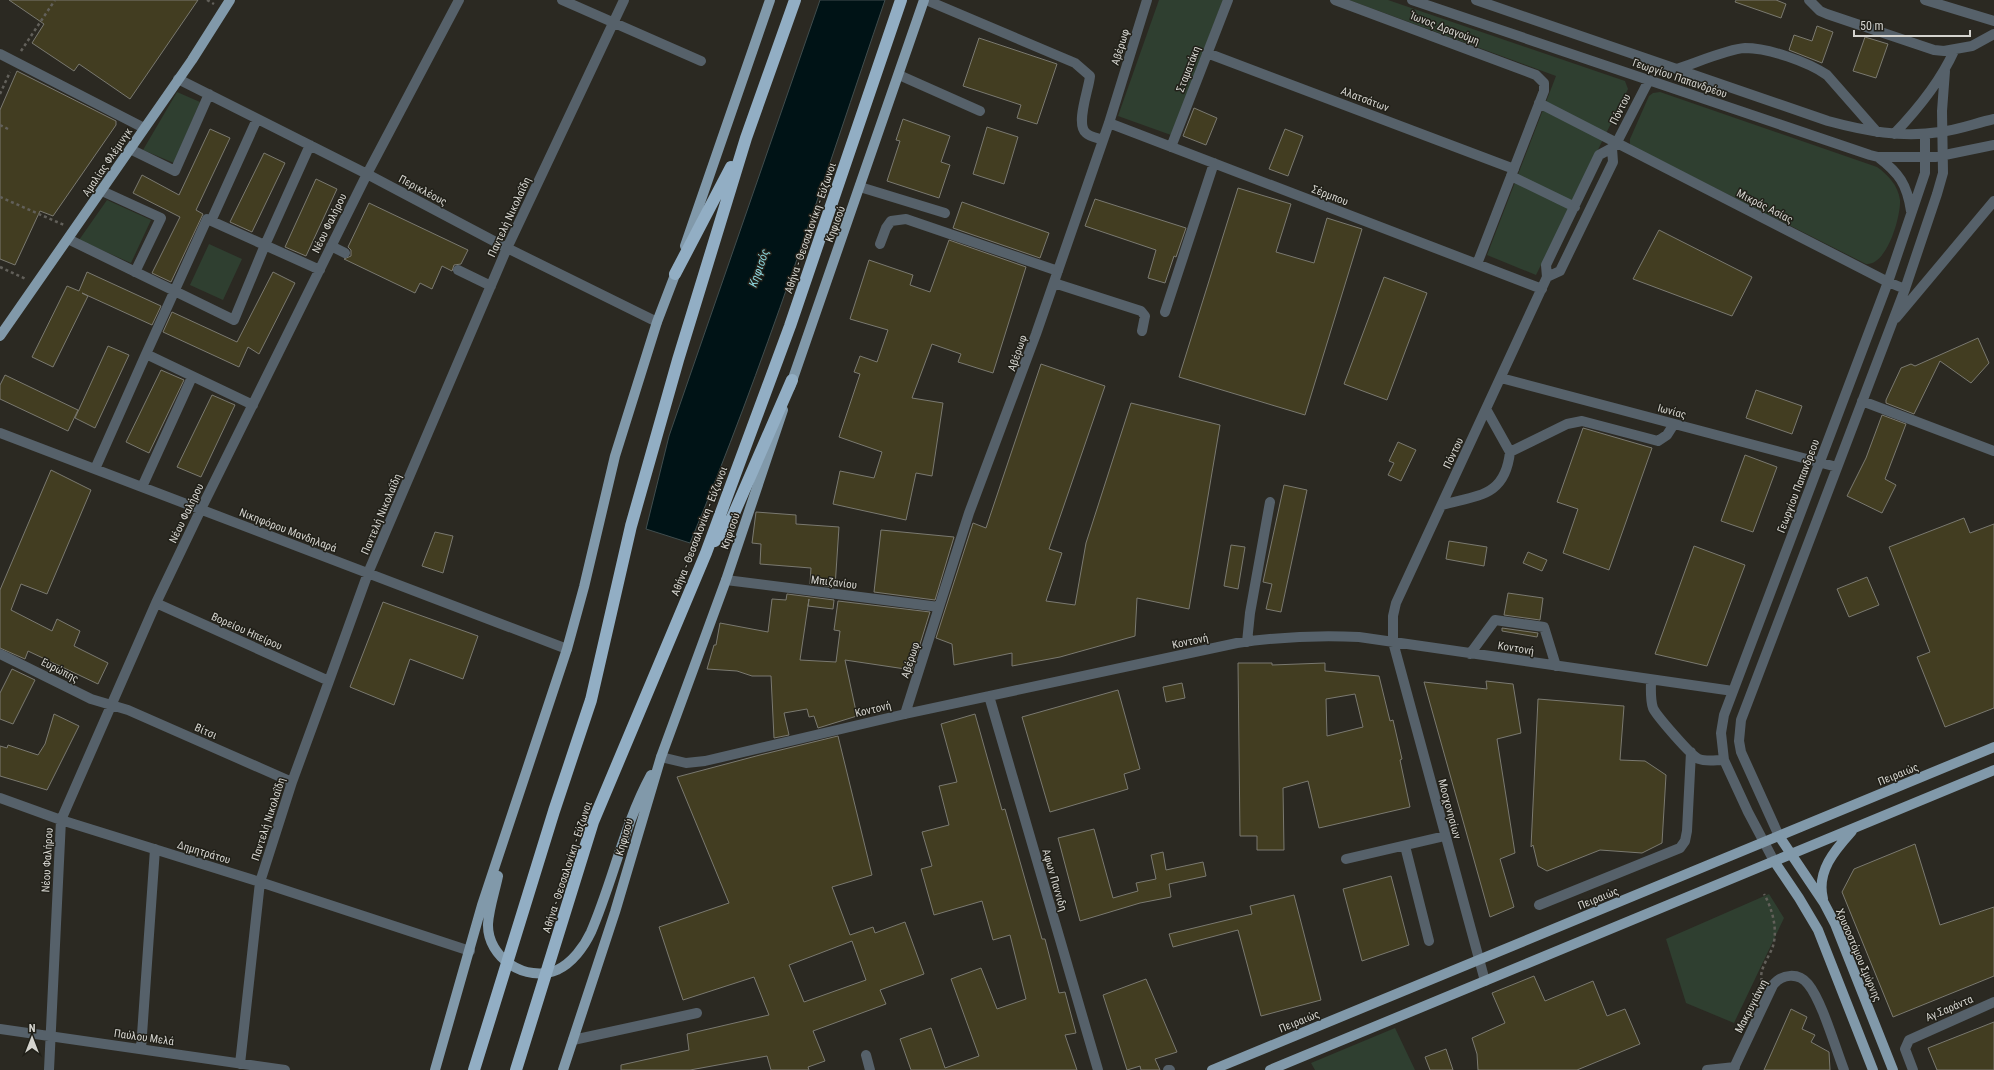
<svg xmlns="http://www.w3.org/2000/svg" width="1994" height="1070" font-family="'Roboto Condensed',sans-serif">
  <rect width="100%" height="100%" fill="#2b2922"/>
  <path fill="#2f3f30" d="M1159,0H1223L1171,135L1118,116Z
    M1349,0H1388L1625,81L1628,89L1536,275L1487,255L1556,76Z
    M177,92L200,102L174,163L143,150Z
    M1660,92L1877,167C1888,175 1898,185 1900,200C1901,216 1887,266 1866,264L1632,146L1630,144V139L1649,96L1653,93Z
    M107,200L151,220L131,263L79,240Z
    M209,244L242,259L223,300L190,285Z
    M1769,894L1784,918L1734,1023L1686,1003L1666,939Z
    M1395,1028L1415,1070H1315L1311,1063Z"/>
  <path fill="#001316" stroke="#404d4e" d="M820,0H885C823,182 764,366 690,543L646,529L669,436Z"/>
  <path fill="#423d21" stroke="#7a7970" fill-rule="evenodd" d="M9,0H198L130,99L79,64L74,71L32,43L44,24Z
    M1736,0H1776L1786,4L1781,18L1735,2Z
    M1817,26L1833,32L1822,63L1789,50L1794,35L1812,41Z
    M1865,37L1888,44L1876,78L1853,71Z
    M979,38L1057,64L1037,124L1017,118L1021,105L963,86Z
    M17,71L116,121V125L53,216L40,211L15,265L0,259V110Z
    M1194,108L1217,118L1206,145L1183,136Z
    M903,119L950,136L941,162L950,165L939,198L887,181L900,141L896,140Z
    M987,127L1018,137L1004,184L973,174Z
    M210,129L230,138L196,210L203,214L171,282L152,273L180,217L133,193L142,175L179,195Z
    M1285,129L1303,136L1288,176L1269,169Z
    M264,153L285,163L252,232L230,222Z
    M316,179L337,189L306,256L285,247Z
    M1238,188L1291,204L1276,252L1314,263L1327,218L1362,229L1305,415L1179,377Z
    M1095,199L1186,228L1176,257L1174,256L1165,283L1148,278L1156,250L1085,226Z
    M962,202L1049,233L1040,258L953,228Z
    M369,203L468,250L461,264L454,265L452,271L442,266L432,289L420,283L415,293L344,259L351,256V250L348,247Z
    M1659,230L1752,277L1732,316L1633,279Z
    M949,240L1026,267L993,373L958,362L961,354L932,344L912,398L943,403L932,476L916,473L906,520L833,504L840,471L874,478L882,452L839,437L860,374L854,372L860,356L877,362L888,330L850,319L869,260L913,275L910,285L930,292Z
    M87,272L161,306L152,325L82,293L88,296L53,367L32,357L67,286L79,291Z
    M273,272L295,283L259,354L248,347L239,367L163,332L172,312L237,342Z
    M1384,277L1427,293L1387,400L1344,384Z
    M1978,338L1989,363L1971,383L1940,361L1914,414L1886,403V400L1901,368L1911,364L1915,366Z
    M108,346L129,355L95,428L75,418Z
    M1041,364L1105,386L1049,549L1062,553L1046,601L1075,605L1086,543L1131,403L1220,425L1189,609L1137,598L1135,636L1060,657L1012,666V653L954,665L952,644L936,638L973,523L986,528Z
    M161,370L184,380L149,453L126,442Z
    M5,375L78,410L68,431L0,399V385Z
    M1756,390L1802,406L1792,434L1746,418Z
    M212,395L235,405L201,477L177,467Z
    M1882,415L1906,424L1885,479L1896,485L1882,513L1847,496L1866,458Z
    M1583,428L1652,448L1609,570L1563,553L1578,509L1557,502Z
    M1398,442L1416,450L1401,481L1388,475L1394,463L1389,461Z
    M1745,455L1777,467L1753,532L1721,521Z
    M51,470L91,490L47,594L21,584L11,610L52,631L57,619L80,631L74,646L108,663L98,684L28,651L25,659L0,648V590Z
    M1284,485L1307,490L1281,612L1266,609L1272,584L1263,582Z
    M756,512L796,515V524L839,527L835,587L810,584L811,568L760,564L761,544L752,543Z
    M1964,518L1970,533L1994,524V708L1945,727L1917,657L1930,652L1889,547Z
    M881,530L954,537L935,600L874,592Z
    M435,532L453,536L443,573L422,566Z
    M1449,541L1487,547L1484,566L1446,559Z
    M1231,545L1245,547L1238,589L1224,586Z
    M1694,546L1745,565L1707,666L1655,654Z
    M1528,552L1547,560L1542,571L1523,563Z
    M1867,577L1879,605L1849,617L1837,589Z
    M1508,593L1543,598L1540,620L1504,615Z
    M787,594L834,600L833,609L808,606L809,599L800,660L836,662L840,631L834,630L838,601L930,612L912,670L845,660L857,716L818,728L814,716L809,717L807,709L784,713L789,735L774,738L771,676H752L737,671L707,669L714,645H716L720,623L768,632L772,599L786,600Z
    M383,602L478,636L463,679L410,659L394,705L350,687Z
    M1502,628L1538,633L1537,637L1502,631Z
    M1238,663H1272V665L1325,663V671L1379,676L1390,721L1393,720L1402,759L1400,760L1410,807L1319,828L1308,781L1283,788L1284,850H1257V836H1240ZM1355,694L1363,727L1327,736L1326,699Z
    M12,669L35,680L13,724L0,719V693Z
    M1486,681L1513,684L1521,733L1497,739L1515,853L1500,859L1514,907L1490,917L1424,682L1487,689Z
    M1182,683L1185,698L1166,702L1163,687Z
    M1118,690L1140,769L1124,774L1128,789L1050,812L1022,717Z
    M1538,699L1624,706L1620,760L1645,761L1666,775L1662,843L1642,853L1600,850L1547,871L1538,866L1533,845L1531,847Z
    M54,714L79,726L47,790L0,776V746L7,748L8,745L38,755L45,744Z
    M975,714L1002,810L1005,809L1042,939H1045L1059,993L1065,992L1076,1033L1065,1035L1077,1070H911L900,1039L931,1028L945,1068L979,1056L951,979L981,968L997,1009L1026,999L1010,935L993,940L982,901L934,915L921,869L932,866L922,832L949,825L939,786L957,782L941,724Z
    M838,736L872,875L832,887L850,935L873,927L875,933L905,922L924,974L880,990L886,1004L813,1031L825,1061L808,1067L809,1070H771L767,1056L690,1070H621V1065L689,1050L687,1034L769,1015L754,977L683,1000L659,927L729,903L677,777L760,755ZM852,941L866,980L804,1002L789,965Z
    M1094,829L1113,898L1138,891L1136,883L1156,879L1151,855L1163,852L1166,870L1203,862L1206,876L1169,884L1171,897L1140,903L1080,921L1058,838Z
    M1915,844L1940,925L1994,907V976L1893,1017L1842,892L1854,869Z
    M1391,876L1409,945L1362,961L1343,889Z
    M1294,895L1321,1000L1261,1016L1238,930L1173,947L1169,934L1252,914L1250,906Z
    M1534,976L1545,1001L1593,981L1607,1016L1625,1009L1640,1044L1577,1070H1478L1477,1054L1472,1038L1505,1023L1492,993Z
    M1146,979L1177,1052L1155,1059L1160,1070H1141L1140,1066L1127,1070L1103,995Z
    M1791,1009L1807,1017L1802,1029L1815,1035L1811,1042L1829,1052L1830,1070H1764Z
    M1994,1022V1070H1937L1928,1048Z
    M1446,1049L1453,1070H1430L1425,1057Z"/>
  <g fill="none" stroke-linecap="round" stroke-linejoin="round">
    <path stroke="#62605a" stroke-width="2.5" stroke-dasharray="3 3" stroke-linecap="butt" d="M207,0L214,4
      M21,51L55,0
      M0,94L10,72
      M0,125L8,129
      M0,197L64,225
      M0,267L26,279
      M1762,981C1758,970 1770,956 1773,946C1778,929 1772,908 1764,894"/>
    <path stroke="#56616a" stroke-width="10" d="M562,0L701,61
      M926,0L1075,63L1090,76C1089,89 1075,124 1086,133C1090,137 1098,138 1103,140
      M1335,0L1536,75L1544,83V91L1477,264
      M1412,0L1870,155L1878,157H1935L1994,145
      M1476,0L1828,121C1865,131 1902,138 1940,132C1958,130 1976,123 1994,119
      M1809,0L1820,11L1827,14L1934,50L1944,51L1972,46L1994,34
      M1925,0L1994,21
      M1207,53L1514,169
      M0,54L144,128
      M1677,69C1696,63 1727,49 1745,48C1769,48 1808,62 1827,75L1877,132
      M899,75L980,111
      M178,79L367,174L507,248L657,322
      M1539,103L1888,282L1905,289
      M1109,123L1542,289
      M1894,134C1918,109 1940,82 1954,51
      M1171,147L1228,0
      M130,149L175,171L209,94
      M1878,157C1899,173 1907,184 1911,211
      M1511,176L1575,207
      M860,187L945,213
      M102,191L161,218L135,272
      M211,221L257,119
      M68,239L234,320L265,245L310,145
      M880,244L886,228L891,221L906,219L1058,271
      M331,246L345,253
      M458,270L491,286
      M1547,277L1560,271L1613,162L1612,148
      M1054,283L1141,311L1145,316L1142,331
      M1165,312L1214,163
      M1896,318L1994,201
      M1501,378L1837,467
      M1862,401L1994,451
      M253,405L146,354L207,219L320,270
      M0,433L567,649
      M1510,452L1567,424L1582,421L1658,441L1667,435L1674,424
      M95,469L146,354
      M142,487L192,377
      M1442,505C1478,495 1505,497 1510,452L1486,409
      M726,580L939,607
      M156,603L329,681
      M1247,642L1250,613L1270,502
      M0,654L91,699L128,710L292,782
      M1470,654L1495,620L1544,627L1556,666
      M1651,680C1651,689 1650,699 1653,708C1656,715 1692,757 1699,759C1706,762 1716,760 1724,760
      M989,696L1098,1070
      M905,714L969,513L1036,334L1109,123L1147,0
      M661,757L686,763L705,761L905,714L1237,643C1278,637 1318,635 1359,637L1733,691
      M0,798L61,820L260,882L470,951
      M1779,836L1741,752L1739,741L1741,720L1905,289L1937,194L1943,173L1942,111L1945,71
      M1405,846L1429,941
      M1346,859L1445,836
      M1774,861L1748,812L1724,760L1721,733L1724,715L1888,282L1925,173V134
      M1539,905L1680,848L1685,841L1687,831L1691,752
      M1485,981L1393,642V616L1396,603L1547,277L1546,265L1599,155L1612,148L1616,144L1649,80
      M0,1029L285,1070
      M573,1040L697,1013
      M141,1049L155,849
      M866,1055L870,1070
      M240,1064L260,882L292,782L329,681L368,573L507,248L624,0
      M49,1070L61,820L156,603L201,509L367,174L459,0
      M1168,1070H1170
      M1707,1070L1735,1067
      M1733,1070L1773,985C1782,974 1798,972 1808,984C1822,1001 1835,1047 1844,1070
      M1913,1070L1905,1049L1909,1040L1994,1002"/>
    <path stroke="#8199aa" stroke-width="10" d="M685,246L770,0
      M0,336L192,60L230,0
      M790,387L924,0
      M1779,836L1824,903L1835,924L1893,1070
      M1774,861L1799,898L1818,930L1873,1070
      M498,876C495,891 489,908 488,924C487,958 526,983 557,970C572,963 584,947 591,932C613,881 624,825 651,775
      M1823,899C1816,871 1835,850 1852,831
      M435,1070L482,905L567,649L584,587L615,456L657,322L678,267
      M563,1070L615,912L661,757L726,580L783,410
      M1212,1070L1994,747
      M1270,1070L1994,770"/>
    <path stroke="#92aec4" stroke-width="12" d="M675,274L731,167
      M715,541L732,518L792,380
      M474,1070L554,811L591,700L631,526L678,360L746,138L795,0
      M516,1070L593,822L706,553L790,326L901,0"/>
  </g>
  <g text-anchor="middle" stroke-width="3" stroke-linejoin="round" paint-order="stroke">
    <g font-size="11" fill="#d5d4cf" stroke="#212019">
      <text transform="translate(1445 28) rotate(21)" y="4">Ίωνος Δραγούμη</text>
      <text transform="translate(1120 47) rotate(-73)" y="4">Αβέρωφ</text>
      <text transform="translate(1188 69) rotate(-69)" y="4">Σταματάκη</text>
      <text transform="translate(1680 78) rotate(19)" y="4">Γεωργίου Παπανδρέου</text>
      <text transform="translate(1365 99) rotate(21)" y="4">Αλατσάτων</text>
      <text transform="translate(1620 109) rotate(-63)" y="4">Πόντου</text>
      <text transform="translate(107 162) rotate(-56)" y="4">Αμαλίας Φλέμινγκ</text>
      <text transform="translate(423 190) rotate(28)" y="4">Περικλέους</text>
      <text transform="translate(1330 195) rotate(21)" y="4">Σέρμπου</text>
      <text transform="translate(1765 206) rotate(27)" y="4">Μικράς Ασίας</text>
      <text transform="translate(509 217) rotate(-65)" y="4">Παντελή Νικολαΐδη</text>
      <text transform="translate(329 223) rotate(-64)" y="4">Νέου Φαλήρου</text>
      <text transform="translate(835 224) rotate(-70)" y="4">Κηφισού</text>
      <text transform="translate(810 228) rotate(-71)" y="4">Αθήνα - Θεσσαλονίκη - Εύζωνοι</text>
      <text transform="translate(1017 353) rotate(-71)" y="4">Αβέρωφ</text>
      <text transform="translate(1672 411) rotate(15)" y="4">Ιωνίας</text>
      <text transform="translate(1453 453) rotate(-65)" y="4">Πόντου</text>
      <text transform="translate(1798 486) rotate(-69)" y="4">Γεωργίου Παπανδρεου</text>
      <text transform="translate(186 513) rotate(-64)" y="4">Νέου Φαλήρου</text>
      <text transform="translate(381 514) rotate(-67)" y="4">Παντελή Νικολαΐδη</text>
      <text transform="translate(288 530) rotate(21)" y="4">Νικηφόρου Μανδηλαρά</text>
      <text transform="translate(699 531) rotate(-69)" y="4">Αθήνα - Θεσσαλονίκη - Εύζωνοι</text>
      <text transform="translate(730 531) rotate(-71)" y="4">Κηφισού</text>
      <text transform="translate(834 582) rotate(7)" y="4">Μπιζανίου</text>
      <text transform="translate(247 631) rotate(24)" y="4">Βορείου Ηπείρου</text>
      <text transform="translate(1190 641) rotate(-12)" y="4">Κοντονή</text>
      <text transform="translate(1516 648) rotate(9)" y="4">Κοντονή</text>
      <text transform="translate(910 660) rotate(-72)" y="4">Αβέρωφ</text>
      <text transform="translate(60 670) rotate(27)" y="4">Ευρώπης</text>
      <text transform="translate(873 709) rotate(-13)" y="4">Κοντονή</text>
      <text transform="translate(206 731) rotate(24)" y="4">Βίτσι</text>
      <text transform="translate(1898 774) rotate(-22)" y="4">Πειραιώς</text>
      <text transform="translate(1450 809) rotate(75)" y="4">Μοσχονησίων</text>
      <text transform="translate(268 819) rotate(-72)" y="4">Παντελή Νικολαΐδη</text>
      <text transform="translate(624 837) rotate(-74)" y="4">Κηφισού</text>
      <text transform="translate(204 852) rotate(17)" y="4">Δημητράτου</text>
      <text transform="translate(47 860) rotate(-87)" y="4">Νέου Φαλήρου</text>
      <text transform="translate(567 867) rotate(-72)" y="4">Αθήνα - Θεσσαλονίκη - Εύζωνοι</text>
      <text transform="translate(1055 880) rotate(74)" y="4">Αφων Παννιδη</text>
      <text transform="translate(1598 898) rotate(-22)" y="4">Πειραιώς</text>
      <text transform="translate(1859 955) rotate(67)" y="4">Χρυσοστόμου Σμύρνης</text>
      <text transform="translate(1751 1006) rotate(-63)" y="4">Μακρυγιάννη</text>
      <text transform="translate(1949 1008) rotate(-23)" y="4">Αγ.Σαράντα</text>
      <text transform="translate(1299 1021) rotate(-22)" y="4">Πειραιώς</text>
      <text transform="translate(144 1037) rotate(8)" y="4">Παύλου Μελά</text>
    </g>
    <g font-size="12" font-style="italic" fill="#8ed8df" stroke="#212019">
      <text transform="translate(759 268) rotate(-71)" y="4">Κηφισός</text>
    </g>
  </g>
  <g transform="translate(32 1038)" stroke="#212019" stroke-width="3" paint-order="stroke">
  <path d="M0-3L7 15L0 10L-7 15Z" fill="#d5d4cf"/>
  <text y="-6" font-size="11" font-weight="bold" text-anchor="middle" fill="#d5d4cf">N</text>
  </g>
  <path d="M1854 30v6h116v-6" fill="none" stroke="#d5d4cf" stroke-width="2"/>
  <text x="1860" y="30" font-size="12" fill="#d5d4cf" stroke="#212019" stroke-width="3" paint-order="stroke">50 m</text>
</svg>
